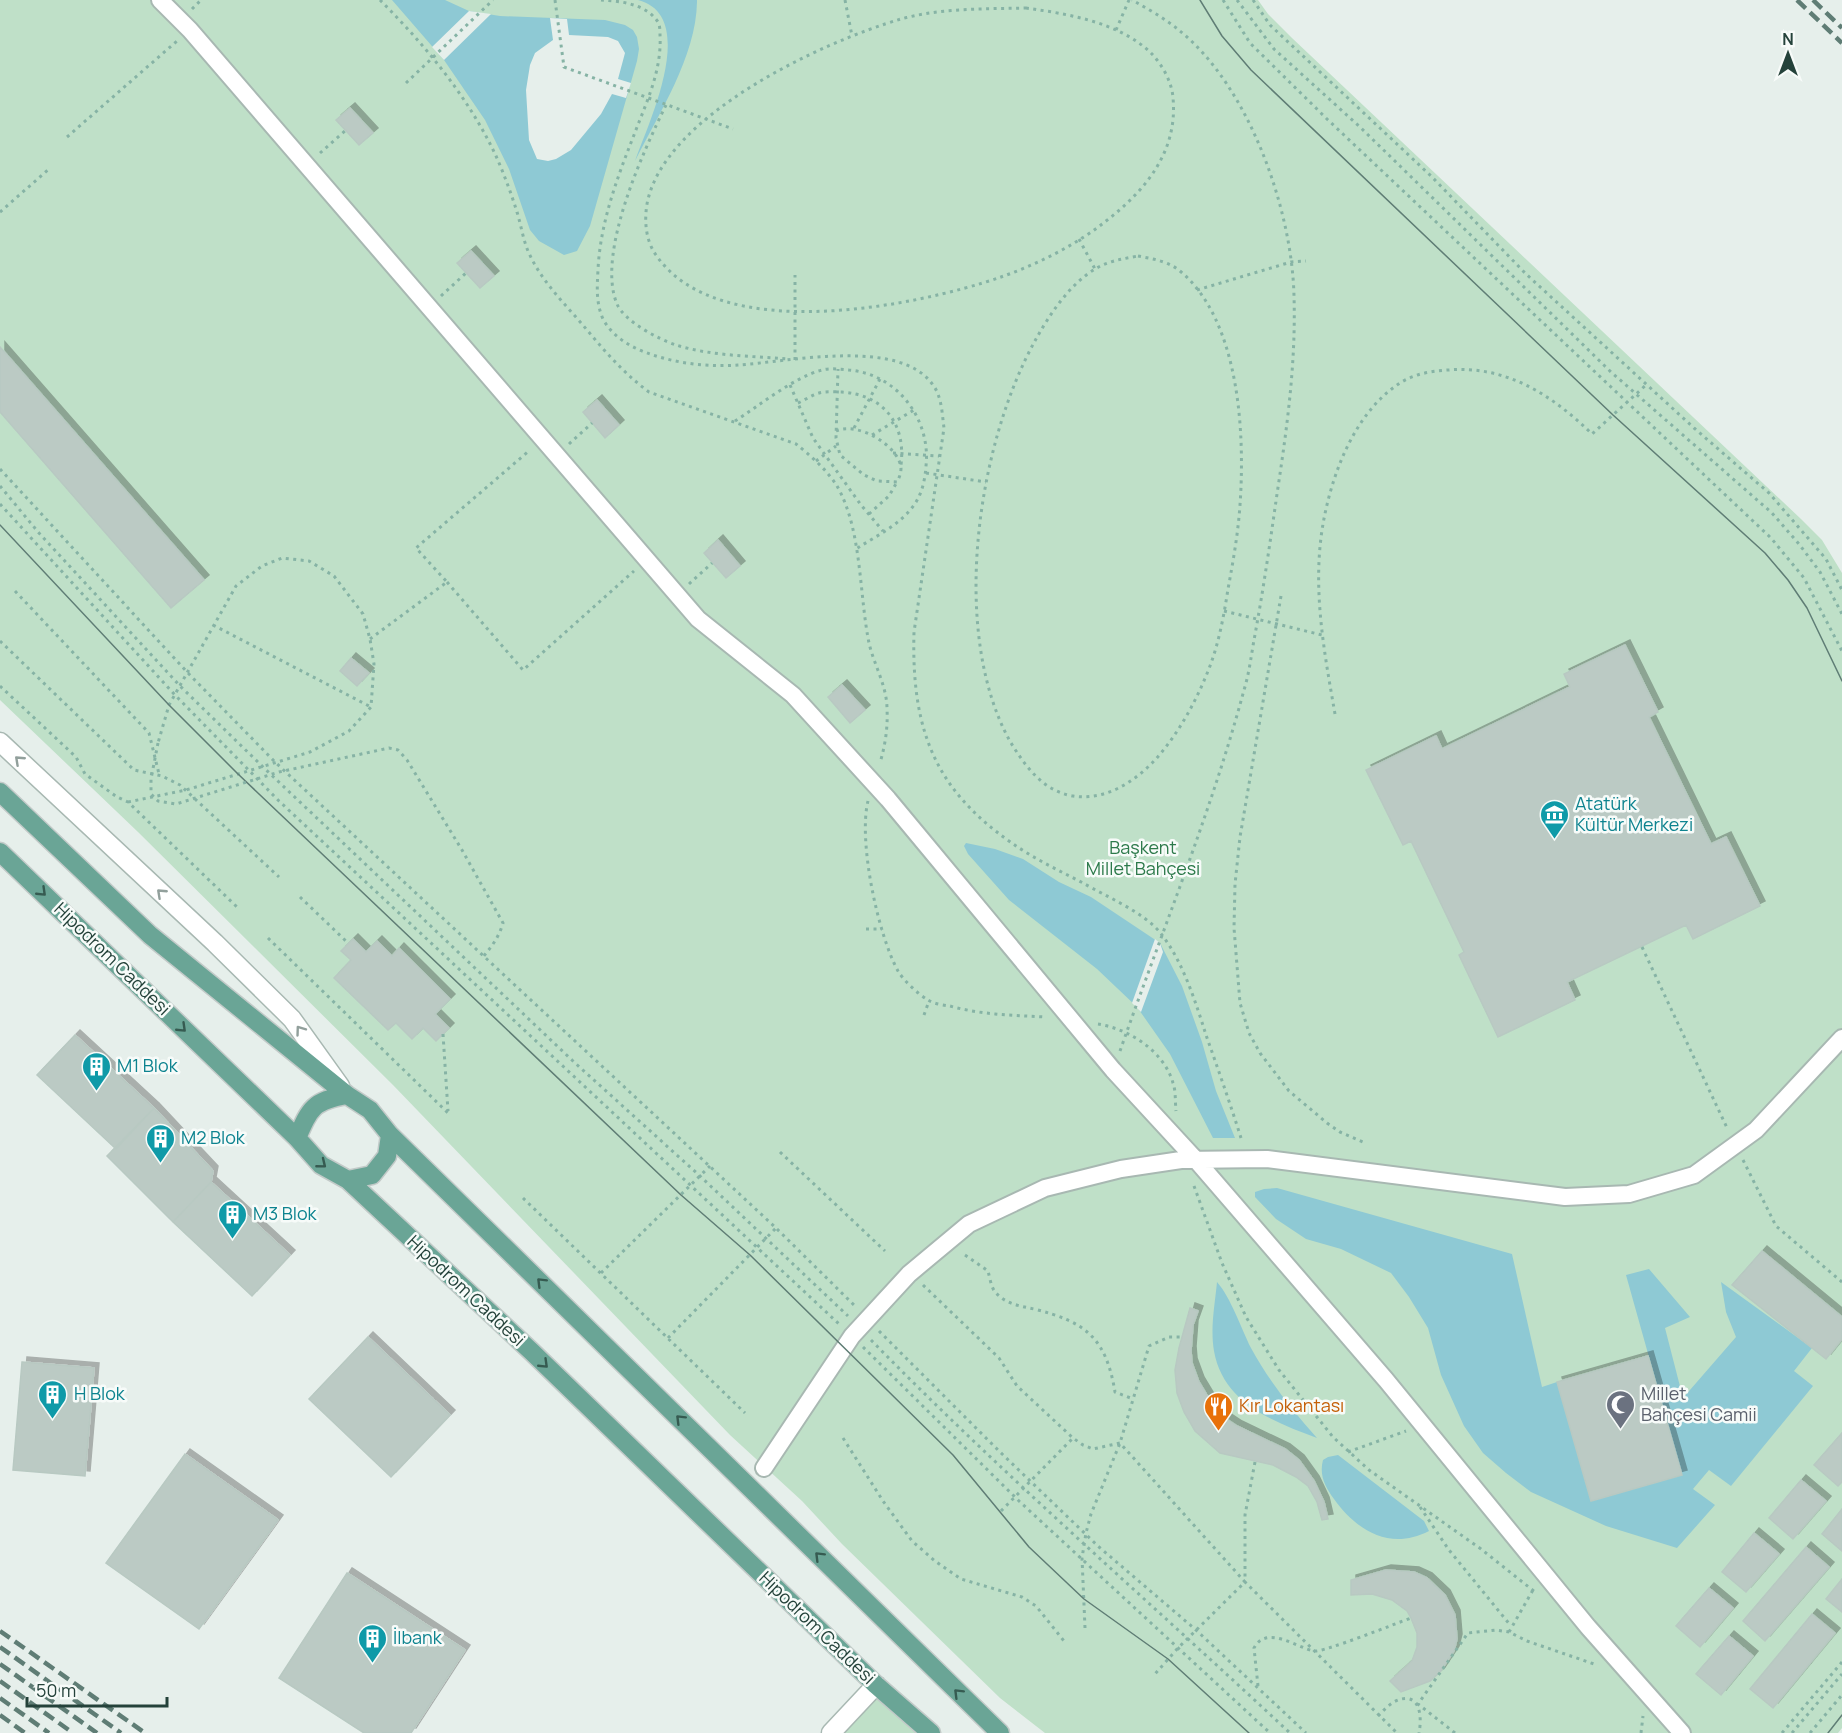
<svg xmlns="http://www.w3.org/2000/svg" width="1842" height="1733" font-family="Manrope,sans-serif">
  <defs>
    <filter id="shadow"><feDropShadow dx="5" dy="-5" stdDeviation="0" flood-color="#0004"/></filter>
  </defs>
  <rect width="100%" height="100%" fill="#e6efeb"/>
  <path fill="#bfe0c8" d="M0,0H1258L1268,14L1292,38L1801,519L1822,540L1842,573V1728L1838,1733H1045L1000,1698L842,1544L802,1501L730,1435L393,1085L138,832L0,700Z
    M876,1685L931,1733H831Z"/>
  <path fill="#8ec9d4" d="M392,0H445L469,11L500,16L605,20L625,25L633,30L637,37L639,49L637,61L590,226L577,251L564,255L539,241L530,230L509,169L485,120L444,60Z
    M638,0H697V2C696,57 659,113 635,161C648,124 700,16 638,0Z
    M966,843L995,849L1023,859L1059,882L1091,897L1160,943L1182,986L1202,1042L1216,1091L1235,1138H1213L1170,1054L1137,1007L1097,969L1009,900L968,854L964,846Z
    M1277,1188L1512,1254L1542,1387L1557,1382L1591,1501L1682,1475L1626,1275L1649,1269L1690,1317L1665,1328L1683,1398L1736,1337L1726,1312L1721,1282L1812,1348L1794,1371L1813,1386L1731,1486L1709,1470L1693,1489L1715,1505L1677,1548L1606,1526L1531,1492L1506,1473L1483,1453L1464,1426L1441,1375L1428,1328L1409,1297L1391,1273L1341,1249L1306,1239L1276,1219L1255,1197V1192L1264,1189Z
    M1217,1282C1231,1298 1241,1328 1251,1348C1269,1381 1292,1410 1317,1438C1274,1422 1223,1403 1214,1351C1210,1328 1215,1304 1217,1282Z
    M1338,1455L1424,1521L1429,1531C1390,1551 1357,1531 1334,1499C1325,1487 1319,1475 1323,1460L1328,1457Z"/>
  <path fill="#e6efeb" d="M469,11L491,14L444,60L432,47Z
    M550,18L567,19L569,35L608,37L618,41L625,53L618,79L631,83L626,98L612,94L601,114L571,150L556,159L548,161L537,159L529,140L526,90L530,65L535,53L553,40Z
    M1155,939L1160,943L1163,952L1141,1012L1132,1003Z"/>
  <path fill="#bbcac4" stroke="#b8c9c2" stroke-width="1.5" filter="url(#shadow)" d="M350,108L373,133L359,145L336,120Z
    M471,251L494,276L480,288L457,263Z
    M0,347L204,580L171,608L0,412Z
    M597,400L619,425L605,438L583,412Z
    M718,540L740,566L726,578L704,553Z
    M1625,645L1658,712L1649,717L1711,844L1726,837L1760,906L1693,939L1686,925L1567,982L1575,1000L1498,1037L1459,955L1464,952L1411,841L1403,845L1366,770L1436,736L1442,749L1570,687L1564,674Z
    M351,658L369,673L357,686L340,671Z
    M842,685L865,710L850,723L828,697Z
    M353,939L366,952L377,941L392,956L399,948L450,999L435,1014L449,1028L436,1041L423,1028L412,1039L396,1023L388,1030L334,978L351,960L341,951Z
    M75,1035L154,1108L116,1149L37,1075Z
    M154,1108L213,1171L211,1182L173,1222L107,1156Z
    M211,1182L290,1255L252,1296L173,1222Z
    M1762,1251L1842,1317V1339L1826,1359L1732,1285Z
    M1190,1308L1198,1311L1193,1325L1191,1351L1192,1363L1199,1382L1211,1402L1222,1416L1237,1426L1285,1449L1299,1460L1314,1481L1324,1502L1328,1519L1322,1520L1317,1502L1308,1486L1296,1477L1273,1465L1220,1453L1195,1431L1184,1412L1177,1393L1175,1370L1179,1348Z
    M368,1337L450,1415L391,1477L309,1399Z
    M1648,1356L1682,1475L1591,1501L1557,1382Z
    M22,1362L94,1368L85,1476L13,1470Z
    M1842,1433V1482L1838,1486L1814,1465Z
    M185,1454L278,1520L199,1629L106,1563Z
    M1801,1480L1826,1501L1793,1539L1769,1518Z
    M1842,1509V1551L1822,1534Z
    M1754,1533L1779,1554L1746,1592L1722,1572Z
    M1806,1547L1829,1567L1765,1641L1743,1621Z
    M1386,1570L1414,1572L1427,1578L1445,1595L1455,1615L1457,1639L1454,1651L1440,1672L1430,1681L1401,1692L1390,1681L1412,1661L1417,1647V1633L1411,1618L1407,1611L1392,1600L1372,1594L1351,1595V1580Z
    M347,1573L465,1650L411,1733H364L279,1678Z
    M1842,1579V1612L1826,1599Z
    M1709,1588L1733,1608L1700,1647L1676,1626Z
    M1812,1614L1835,1633L1773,1708L1750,1689Z
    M1729,1636L1753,1656L1721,1695L1696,1674Z"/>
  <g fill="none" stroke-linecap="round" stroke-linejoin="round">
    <defs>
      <path id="pedestrian" d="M160,0L190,30L698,619L793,695L888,799L1113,1070L1196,1160L1386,1380L1588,1627L1682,1733
        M764,1468L852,1336L909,1274L969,1224L1045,1188L1121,1169L1181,1160L1267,1159L1565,1197L1629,1194L1694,1175L1756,1130L1842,1038"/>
      <path id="minor" d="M831,1733L876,1685"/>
      <path id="tertiary" d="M0,742L215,943L292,1019L340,1086"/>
      <path id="primary" d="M0,792L150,935L347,1095L370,1110L390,1135L1000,1733
        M0,852L297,1138L321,1165L348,1180L532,1352L876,1685L931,1733
        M297,1138C310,1108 313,1101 347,1095
        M348,1180L372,1175L387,1156L390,1135"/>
    </defs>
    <use href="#pedestrian" stroke="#a8b8b2" stroke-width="20"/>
    <use href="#minor" stroke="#a8b8b2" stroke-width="21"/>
    <use href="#tertiary" stroke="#a8b8b2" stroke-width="21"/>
    <use href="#primary" stroke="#c2cac8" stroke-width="21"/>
    <path stroke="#86b3a5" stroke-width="3" stroke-dasharray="3 4.5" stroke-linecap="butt" d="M380,0C425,45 469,98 496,156C504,174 511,193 517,212C521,225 523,239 528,251C540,279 562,301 582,324C602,348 623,373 649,392L796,444C810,455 827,470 837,486C862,529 859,594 869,643C874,665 887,686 887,709C888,728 885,746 880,763
      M555,0L564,67L733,129
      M601,0C621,1 646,4 658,22C660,26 660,31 660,35C662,71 646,103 634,135C617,178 600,224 598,270C597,288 596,303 603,319C613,338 634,349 653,355C680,364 710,367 738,365C788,362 900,337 933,385C942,397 942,414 944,428L914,632C911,736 938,797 1027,853C1045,864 1064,873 1083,883C1107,897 1146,913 1162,935C1183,962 1196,1003 1206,1035C1218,1069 1230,1103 1241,1138
      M845,0L852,36
      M1223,0L1250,43L1327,119L1771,538L1804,578L1842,651
      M1237,0L1274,49L1360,127L1611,372L1772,513L1799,544L1820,572L1842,614
      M1253,0L1270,25L1431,176L1526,274L1694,428L1769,493L1826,559L1842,590
      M1026,8C1068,14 1118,22 1150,52C1162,64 1172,82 1173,98C1178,151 1146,190 1106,221C1076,245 1038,264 1001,277C914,307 718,346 656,255C646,241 644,222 647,204C663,116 822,42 901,19C941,8 984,9 1026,8Z
      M192,9L201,0
      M1116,30L1129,0
      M406,83L493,0
      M666,105C643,152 596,254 617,304C624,321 658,339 676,345C711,356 751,356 788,359
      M67,137L177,41
      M320,153L346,130
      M0,212L49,169
      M1079,239L1095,269
      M1138,256C1153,259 1168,261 1180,271C1240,321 1245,434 1240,505C1238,534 1233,562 1228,589C1224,615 1219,642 1210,666C1197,700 1178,735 1154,761C1133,783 1104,801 1073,796C1043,791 1026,767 1011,743C949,634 977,444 1036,339C1050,314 1069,285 1095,269C1108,261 1122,259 1138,256Z
      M1197,290L1291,262L1306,261
      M441,296L466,273
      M795,360V275
      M790,385L813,438L861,505L883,531
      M798,403C805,400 812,395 819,393C826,391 835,392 842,392C884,395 906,424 901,465
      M735,421C759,406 794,377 822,370C830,368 840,369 849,370C897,374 931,419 926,466C925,480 922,494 914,505C900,525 876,536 856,549
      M854,428L880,379
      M836,431C858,421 899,446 901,468C901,474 899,478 897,482L877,481L864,475L840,455L836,438L838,369
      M872,435L914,410
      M569,444L592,423
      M893,453L939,456
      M816,461L836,446
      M0,469L187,672L275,762L776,1228L856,1307
      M926,473L986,482
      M0,486L39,533L180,686L262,766L574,1062L700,1176L848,1316
      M0,504L175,695L279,801L839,1324
      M869,514L889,496L897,482
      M447,582L523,670L634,571
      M689,584L712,563
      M15,591L149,733L159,774
      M1281,596L1240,837L1235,884L1234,928L1240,1003L1249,1033L1260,1053L1289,1091L1327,1123L1340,1132L1363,1142
      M1224,611L1322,635
      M213,625L371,707
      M370,639L447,582L416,548L530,450
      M0,641L134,770L162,776L180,785L279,877
      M0,686L76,757L85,774L117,797L128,802L237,907
      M1335,714C1324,651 1312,588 1323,524C1332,473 1355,412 1400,383C1414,374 1431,371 1448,370C1506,365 1552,395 1592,434L1646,385
      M868,801C858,841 878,935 898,971C904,981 918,994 928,1000C934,1004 943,1005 950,1006C982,1015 1012,1015 1045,1017
      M128,802L186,790L310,752L349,731L371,707L374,664L370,639L363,614L334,576L309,561L282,558L262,566L236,586L169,705L158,743
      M300,897L348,943
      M866,929H882
      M268,938L448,1113
      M1642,947L1728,1130
      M924,1015L929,1001
      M1098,1024C1129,1029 1164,1051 1173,1083C1176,1091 1175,1102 1176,1111
      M443,1034L448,1111
      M1120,1051C1162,931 1211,813 1244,690C1249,674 1251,657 1254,640C1263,592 1270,543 1277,494C1287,428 1296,363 1294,296C1292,209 1249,87 1180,31C1166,19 1148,9 1132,0
      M780,1152L885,1251
      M1743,1160L1776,1226L1842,1282
      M1194,1186L1222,1263L1246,1317L1279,1370L1333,1437L1369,1470L1481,1549L1535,1592
      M523,1198L745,1413
      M965,1255L988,1271C990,1278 991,1288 996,1293C1006,1304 1020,1306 1034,1309C1086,1322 1106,1338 1115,1392L1133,1399
      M601,1273L710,1166
      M923,1285L999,1358L1017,1386L1073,1438L1083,1445L1093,1449L1120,1443L1245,1582L1178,1648L1155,1674
      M879,1331L1000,1452L1099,1547L1196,1630L1306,1733
      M668,1338L776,1228
      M871,1340C1005,1477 1150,1602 1290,1733
      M863,1347L1019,1501L1270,1733
      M843,1438L883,1501L912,1541L935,1561L961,1579L1022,1597L1036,1606L1064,1641
      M1348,1452L1406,1431
      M1255,1462L1245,1515V1582L1397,1733
      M1420,1507L1449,1550L1511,1626
      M1001,1511L1073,1438
      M1085,1628L1082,1558L1086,1533L1091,1514L1120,1443L1149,1346L1169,1337H1181
      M1509,1632L1533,1590
      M1258,1686L1254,1648C1267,1624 1297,1648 1314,1651C1322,1653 1397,1623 1411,1618
      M1378,1716C1384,1710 1390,1703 1398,1700C1421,1692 1422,1718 1419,1733
      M1455,1733L1418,1704L1468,1633L1496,1630L1509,1632L1527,1641L1597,1665
      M1641,1733L1643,1716
      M1782,1733L1842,1662
      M1792,1733L1842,1674
      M1810,1733L1842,1695"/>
    <use href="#pedestrian" stroke="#fff" stroke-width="16"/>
    <use href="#minor" stroke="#fff" stroke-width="18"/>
    <use href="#tertiary" stroke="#fff" stroke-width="18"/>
    <use href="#primary" stroke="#6aa596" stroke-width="18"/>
    <path stroke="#5f7d75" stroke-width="1.5" d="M1200,0L1222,36L1251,70L1613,415L1765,553L1788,580L1807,608L1842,681
      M0,525L169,705L238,774L681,1195L750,1255L953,1455L1029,1547L1084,1599L1168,1659L1249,1733
      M1828,1733L1842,1715"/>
    <path stroke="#5f7d75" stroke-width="4.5" stroke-dasharray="12 6" stroke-linecap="butt" d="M1797,0L1842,43
      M1813,0L1842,28
      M0,1631L145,1733
      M0,1647L121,1733
      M0,1664L97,1733
      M0,1681L73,1733
      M0,1698L49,1733
      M0,1715L25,1733"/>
    <path stroke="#86b3a5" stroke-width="3" stroke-dasharray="3 4.5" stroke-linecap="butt" d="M158,743L151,779V794L158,801L176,804L279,772L389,748L398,750L407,760L462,850L503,923C499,937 492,946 483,957"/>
  </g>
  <defs><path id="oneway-chevron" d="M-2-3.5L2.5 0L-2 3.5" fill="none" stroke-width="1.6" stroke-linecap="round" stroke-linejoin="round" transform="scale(1.5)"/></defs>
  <g stroke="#92a09c">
    <use href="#oneway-chevron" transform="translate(19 760) rotate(-137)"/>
    <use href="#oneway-chevron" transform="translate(161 893) rotate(-137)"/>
    <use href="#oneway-chevron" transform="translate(300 1030) rotate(-126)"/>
  </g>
  <g stroke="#365b51">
    <use href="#oneway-chevron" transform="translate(42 892) rotate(44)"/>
    <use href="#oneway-chevron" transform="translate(182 1028) rotate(44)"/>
    <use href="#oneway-chevron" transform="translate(322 1164) rotate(39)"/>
    <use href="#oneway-chevron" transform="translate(541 1282) rotate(-135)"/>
    <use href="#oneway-chevron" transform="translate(544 1364) rotate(44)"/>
    <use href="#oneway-chevron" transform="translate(680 1419) rotate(-135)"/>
    <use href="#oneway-chevron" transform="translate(819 1556) rotate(-135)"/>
    <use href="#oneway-chevron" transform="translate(958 1693) rotate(-135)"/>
  </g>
  <defs>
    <symbol id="museum-pin" viewBox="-11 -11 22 30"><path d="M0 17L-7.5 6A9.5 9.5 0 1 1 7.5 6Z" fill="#0f9aa8" stroke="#f7fbf9"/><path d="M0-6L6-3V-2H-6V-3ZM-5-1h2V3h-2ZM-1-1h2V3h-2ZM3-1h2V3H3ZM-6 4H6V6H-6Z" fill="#fff"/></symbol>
    <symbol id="building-pin" viewBox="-11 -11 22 30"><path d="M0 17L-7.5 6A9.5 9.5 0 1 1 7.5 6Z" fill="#0f9aa8" stroke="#f7fbf9"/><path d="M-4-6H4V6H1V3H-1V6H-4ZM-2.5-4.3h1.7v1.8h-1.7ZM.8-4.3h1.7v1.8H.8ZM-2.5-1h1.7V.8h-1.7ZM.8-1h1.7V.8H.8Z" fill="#fff"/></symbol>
    <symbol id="mosque-pin" viewBox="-11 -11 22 30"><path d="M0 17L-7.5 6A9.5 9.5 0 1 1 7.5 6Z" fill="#6b7280" stroke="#f7fbf9"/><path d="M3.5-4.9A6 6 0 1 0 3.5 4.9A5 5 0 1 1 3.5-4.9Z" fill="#fff"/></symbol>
    <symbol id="restaurant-pin" viewBox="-11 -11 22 30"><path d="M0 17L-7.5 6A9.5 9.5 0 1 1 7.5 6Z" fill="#e8710a" stroke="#f7fbf9"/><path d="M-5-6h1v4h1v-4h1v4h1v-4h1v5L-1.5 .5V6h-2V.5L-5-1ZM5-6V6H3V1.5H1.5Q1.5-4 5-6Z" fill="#fff"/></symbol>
  </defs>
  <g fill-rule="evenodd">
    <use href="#museum-pin" x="1538" y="798" width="33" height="45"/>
    <use href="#building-pin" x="80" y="1050" width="33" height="45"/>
    <use href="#building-pin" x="144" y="1122" width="33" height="45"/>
    <use href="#building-pin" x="216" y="1198" width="33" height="45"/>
    <use href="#building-pin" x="36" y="1378" width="33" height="45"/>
    <use href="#mosque-pin" x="1604" y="1388" width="33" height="45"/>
    <use href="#restaurant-pin" x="1202" y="1390" width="33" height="45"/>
    <use href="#building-pin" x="356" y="1622" width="33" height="45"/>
  </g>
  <g text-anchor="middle" stroke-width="5" stroke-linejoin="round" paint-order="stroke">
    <g font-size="18" fill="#0d838f" stroke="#f7fbf9" text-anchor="start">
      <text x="1575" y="810">Atatürk<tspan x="1575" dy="21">Kültür Merkezi</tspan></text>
      <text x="117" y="1072">M1 Blok</text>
      <text x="181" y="1144">M2 Blok</text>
      <text x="253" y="1220">M3 Blok</text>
      <text x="74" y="1400">H Blok</text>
      <text x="393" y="1644">İlbank</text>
    </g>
    <g font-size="18" fill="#2d7a4b" stroke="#f7fbf9">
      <text x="1143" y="854">Başkent<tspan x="1143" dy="21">Millet Bahçesi</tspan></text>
    </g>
    <g font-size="18" fill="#24423a" stroke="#f7fbf9">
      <text transform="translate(112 959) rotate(44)" y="6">Hipodrom Caddesi</text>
      <text transform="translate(466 1291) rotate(43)" y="6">Hipodrom Caddesi</text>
      <text transform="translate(817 1628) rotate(44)" y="6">Hipodrom Caddesi</text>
    </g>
    <g font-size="18" fill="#5b616d" stroke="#f7fbf9" text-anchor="start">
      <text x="1641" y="1400">Millet<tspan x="1641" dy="21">Bahçesi Camii</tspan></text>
    </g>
    <g font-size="18" fill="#c56008" stroke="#f7fbf9" text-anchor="start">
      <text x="1239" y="1412">Kır Lokantası</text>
    </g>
  </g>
  <g transform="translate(1788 54)" stroke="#f7fbf9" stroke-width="4.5" paint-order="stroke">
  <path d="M0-4.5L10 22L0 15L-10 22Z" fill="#24423a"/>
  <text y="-9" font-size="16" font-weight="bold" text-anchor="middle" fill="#24423a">N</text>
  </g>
  <path d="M27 1697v9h140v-9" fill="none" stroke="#24423a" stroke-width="3"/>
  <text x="36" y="1697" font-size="18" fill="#24423a" stroke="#f7fbf9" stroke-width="4.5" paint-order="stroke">50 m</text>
</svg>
